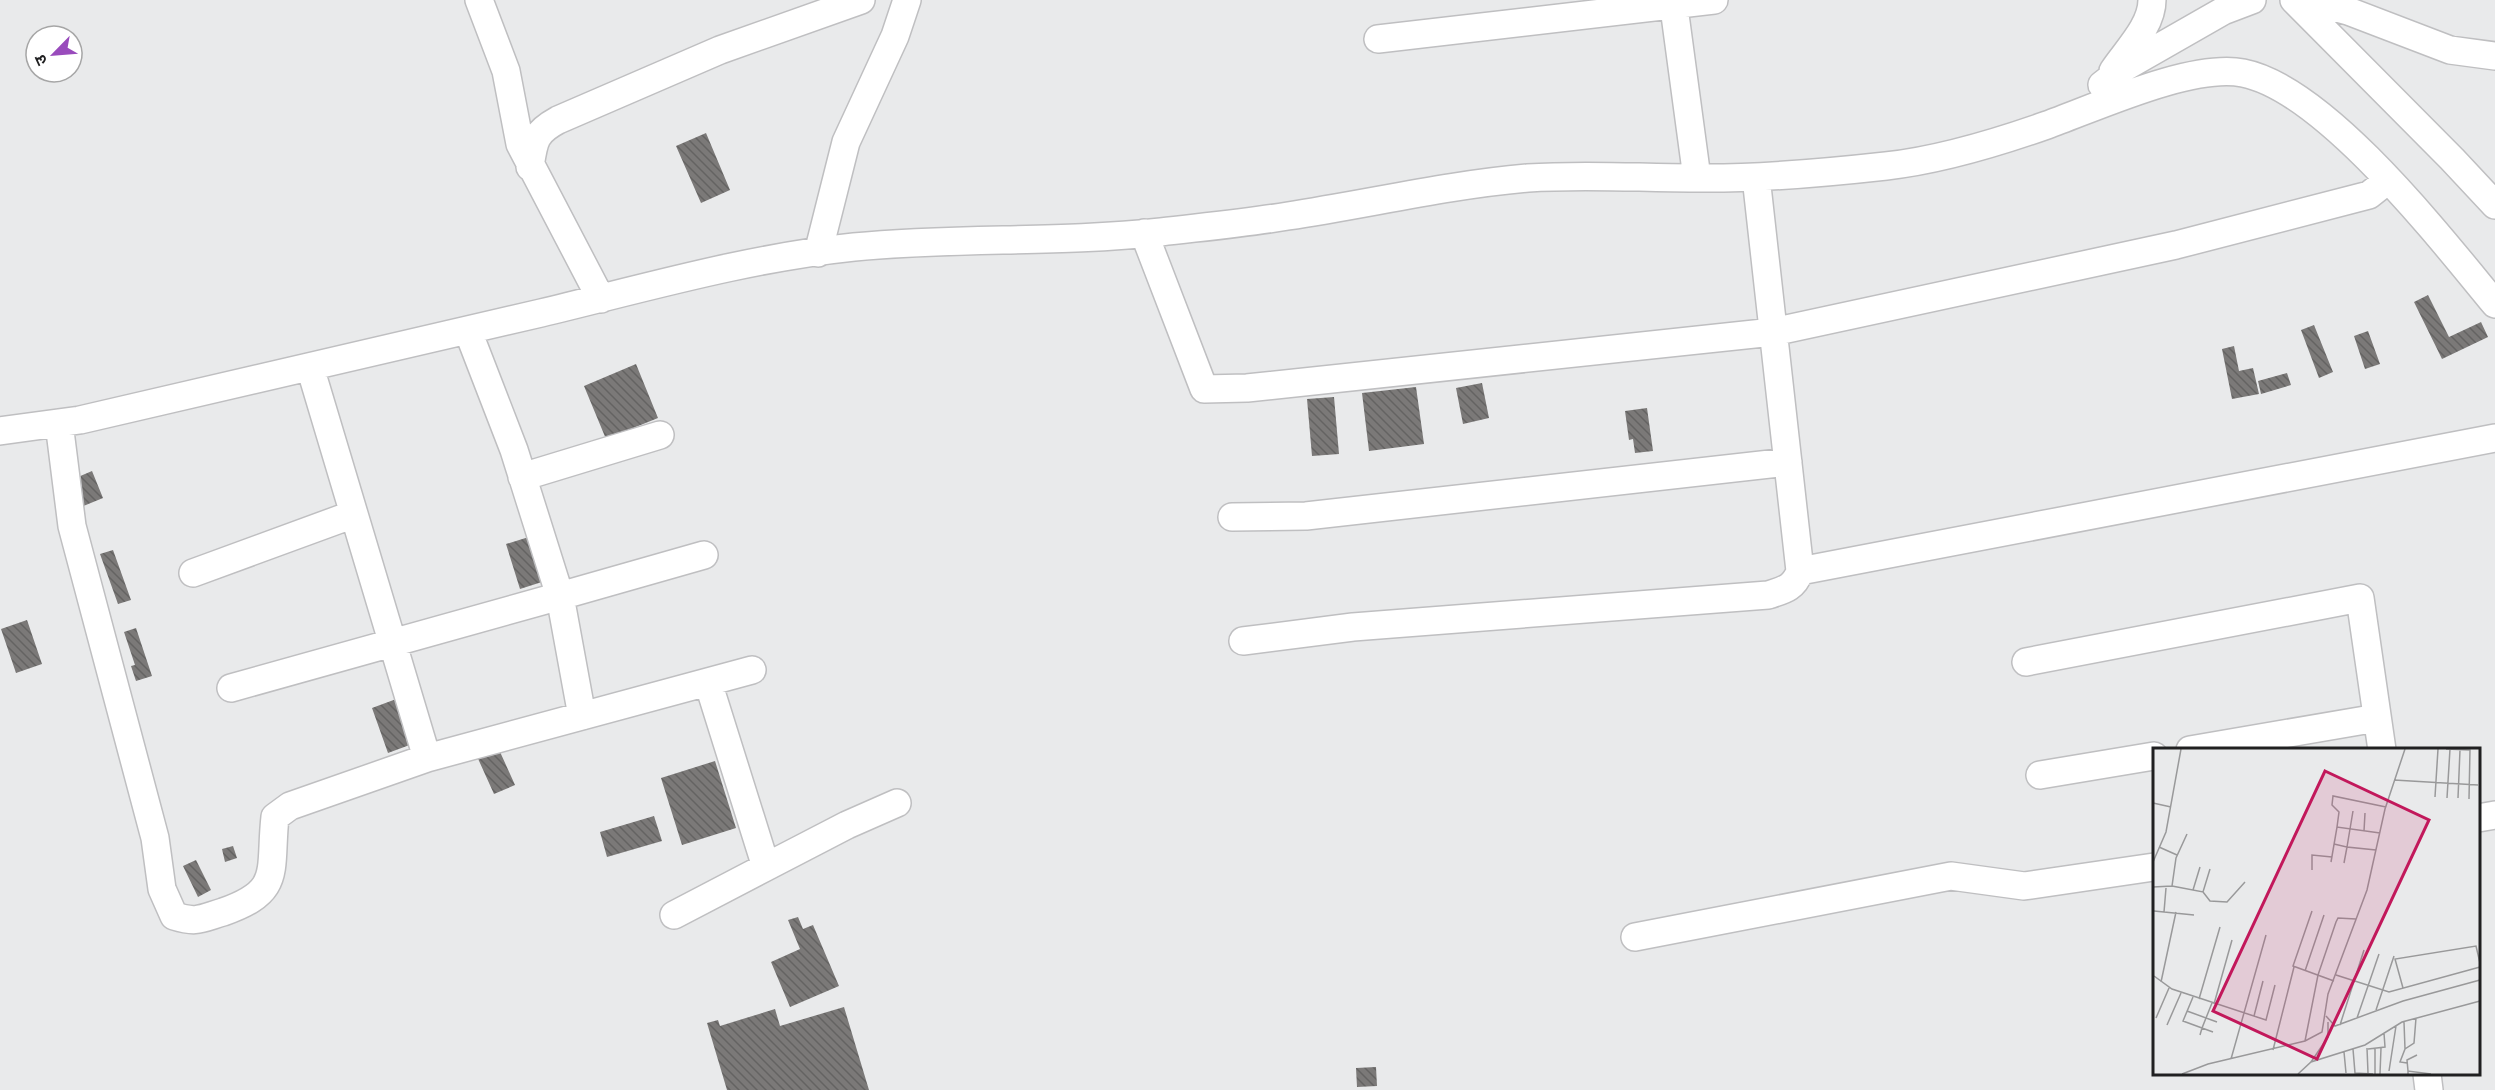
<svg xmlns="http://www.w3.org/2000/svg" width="2495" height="1090" font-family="'PT Sans Narrow','Noto Sans Devanagari',sans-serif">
  <defs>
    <pattern id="building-back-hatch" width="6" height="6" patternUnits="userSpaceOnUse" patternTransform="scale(1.5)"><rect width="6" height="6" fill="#7b7978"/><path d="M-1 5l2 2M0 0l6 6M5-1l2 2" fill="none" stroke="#646362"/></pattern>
  </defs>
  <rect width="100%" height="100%" fill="#e9eaeb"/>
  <path fill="url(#building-back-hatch)" d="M706,133L730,190L701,203L676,146Z
    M2428,295L2449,337L2481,322L2488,337L2442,359L2414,302Z
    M2314,325L2333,372L2319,378L2301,330Z
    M2368,331L2380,364L2365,369L2354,336Z
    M2234,346L2239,371L2253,368L2259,394L2232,399L2222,349Z
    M636,364L658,418L606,439L584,386Z
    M2287,373L2291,385L2261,394L2258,381Z
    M1482,383L1489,418L1463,424L1456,388Z
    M1416,387L1424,444L1369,451L1362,393Z
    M1334,397L1339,454L1312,456L1307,399Z
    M1647,408L1653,451L1635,453L1633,439L1629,440L1625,411Z
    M92,471L103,498L81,507L71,480Z
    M532,536L545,581L520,589L506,544Z
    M113,550L131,600L118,604L100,554Z
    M27,620L42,664L16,673L1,629Z
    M136,628L152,676L136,681L131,666L135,665L124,632Z
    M399,698L415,743L388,753L372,708Z
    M496,743L515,785L494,794L475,752Z
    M715,761L736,828L682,845L661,778Z
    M654,816L662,841L607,857L600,832Z
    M233,846L237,858L225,862L222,849Z
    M196,860L211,890L198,897L183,866Z
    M798,917L803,929L813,925L839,986L790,1007L771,962L800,949L788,920Z
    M844,1007L869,1090H727L707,1023L718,1020L720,1026L775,1009L780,1026Z
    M1376,1067L1377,1086L1357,1087L1356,1068Z"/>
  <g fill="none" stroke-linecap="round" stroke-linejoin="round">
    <defs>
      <path id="minor" d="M479,0L506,71L520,144L601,299
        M1673,0L1697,178
        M2294,0L2452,159L2495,205
        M2307,0L2348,11L2450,50L2495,56
        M1378,39L1714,0
        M2113,71C2127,50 2152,26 2152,0
        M2102,85L2125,67L2223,11L2252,0
        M530,167C534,141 534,133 558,120L720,50L861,0
        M1144,233L1204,389L1247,388L1773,332L2176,245L2369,195L2388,180
        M818,253L846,142L895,36L907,0
        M310,367L427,758L752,670
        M59,423L72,526L155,838L162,889L174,916C197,923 200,919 223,912C283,891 269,872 275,817L290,806L427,758
        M0,431L80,420C234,385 388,350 541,313C645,288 748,258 854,247C956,237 1059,243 1161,232C1203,227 1246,223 1288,216C1368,204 1447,185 1528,178C1584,174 1639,178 1695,178C1758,179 1823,173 1886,166C1941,160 1996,143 2047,125C2097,107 2192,63 2243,73C2325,89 2442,240 2495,304
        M522,477L660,435
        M1232,517L1306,516L1788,462
        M1800,571L2495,438
        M193,573L354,514
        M1243,641L1353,627L1768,595C1784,590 1794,588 1800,571L1756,177
        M2026,662L2360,598L2382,750
        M708,682L766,867L847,825L897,803
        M231,688L560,596L514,450L468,331
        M582,716L560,596L704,555
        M2190,750L2377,718
        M2040,775L2154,756
        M2478,818L2495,815
        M674,915L766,867
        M1635,937L1951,876L2024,886L2154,867
        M2427,1074L2429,1090"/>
    </defs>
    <use href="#minor" stroke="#bfbfc1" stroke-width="30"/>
    <use href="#minor" stroke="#fff" stroke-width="27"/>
  </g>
  <g transform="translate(2153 748)">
    <rect width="327" height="327" fill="#e9eaeb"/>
    <path fill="none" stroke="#99999a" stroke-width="1.5" d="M293,1L317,2L316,51M241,32L325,37M282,49L285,1M294,50L297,1M305,50L307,2M0,55L18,59M200,63L194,99L223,102M184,79L186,64L179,57L180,48L233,59M211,83L212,65M181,96L194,99L191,115M6,99L24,107M0,114L13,84L28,1M178,114L184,79L227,85M159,122V107L179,109M19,138L50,144L57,121M0,139L19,138L23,110L34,86M40,142L47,119M50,144L57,153L74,154L92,134M0,149V203M1,163L41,167M159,163L140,218L181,233M11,164L13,140M152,223L171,167M183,227L236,244L327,219M1,228L19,241L113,272L122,237M8,234L23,164M250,240L242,211L323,198L327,215M40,249L30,273L49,280L59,255M46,251L67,179M61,256L79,192M223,262L241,208M34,263L64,274M101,268L110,233M173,268L182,278L250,253L327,232M3,270L16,240M204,270L226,206M251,274L252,301M14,277L28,245M187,277L211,202M47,287L49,280L60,284M152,293L165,227L183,174L185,170L203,171M214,300L215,325M200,301L202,325L220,326M215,301L232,299L231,285M120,302L141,219M191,304L193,325M78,311L113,187M158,314L175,289V274M254,315L247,314L252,301L261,295L263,270M236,323L243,278M255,323L254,312L264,307M29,326L55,316L152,293L169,284L175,246L214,142L232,61L252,1M145,326L158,314L212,297L249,274L327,253M222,326V301M227,326L228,300M255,326V323L278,326"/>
    <path fill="#c2185b" fill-opacity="0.15" stroke="#c2185b" stroke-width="3" d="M172,23L276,72L164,311L60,263Z"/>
    <rect width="327" height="327" fill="none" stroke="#202021" stroke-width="3"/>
  </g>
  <g transform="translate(54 54) rotate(245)"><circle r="28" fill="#ffffff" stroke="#a6a6a6" stroke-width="1.5"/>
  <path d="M0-4.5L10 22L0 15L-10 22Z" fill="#994bbc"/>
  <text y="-9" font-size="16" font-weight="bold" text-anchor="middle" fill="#202021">उ</text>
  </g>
</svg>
